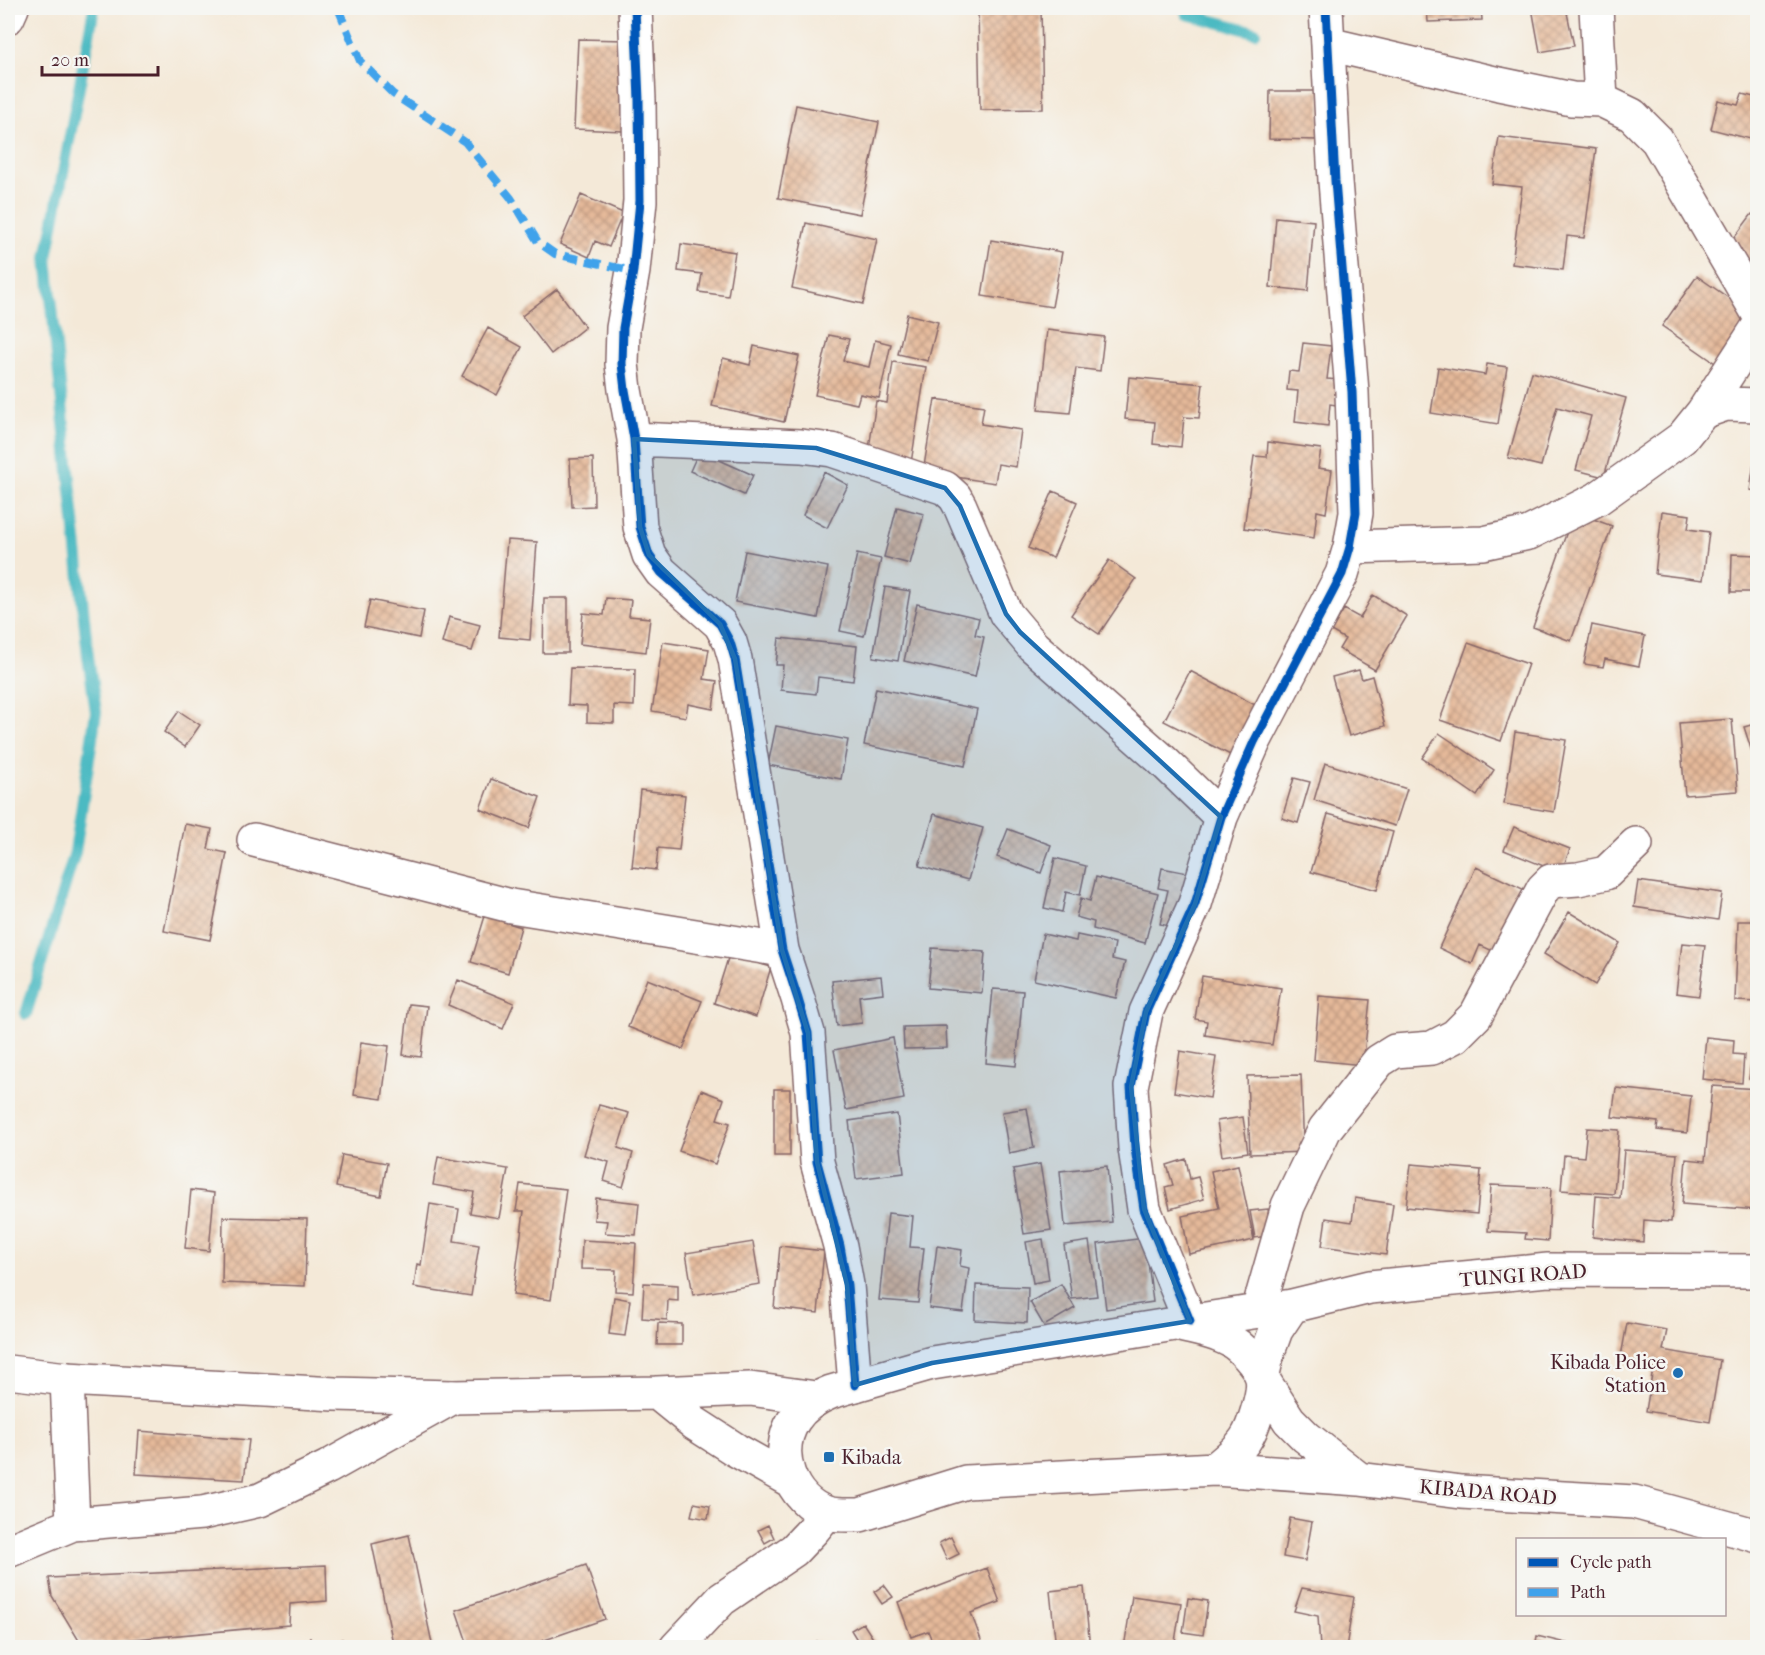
<svg xmlns="http://www.w3.org/2000/svg" width="1765" height="1655" font-family="'IM FELL French Canon',serif">
  <defs>
    <pattern id="building-cross-hatch" width="8" height="8" patternUnits="userSpaceOnUse" patternTransform="scale(1.5)"><rect width="8" height="8" fill="#e5b99a"/><path d="M0 0l8 8M0 8l8-8" fill="none" stroke="#bc967e"/></pattern>
  </defs>
  <rect width="100%" height="100%" fill="#f6f6f2"/>
  <filter id="ink" filterUnits="userSpaceOnUse"><feTurbulence type="fractalNoise" baseFrequency=".0167" numOctaves="2"/><feDisplacementMap in="SourceGraphic" scale="12" xChannelSelector="R" yChannelSelector="G"/><feConvolveMatrix kernelMatrix="1 2 1 2 8 2 1 2 1" color-interpolation-filters="sRGB"/></filter>
  <filter id="wash" filterUnits="userSpaceOnUse"><feTurbulence type="fractalNoise" baseFrequency=".008" numOctaves="4" result="noise"/><feDisplacementMap in="SourceGraphic" scale="24" xChannelSelector="R" yChannelSelector="G"/><feGaussianBlur stdDeviation="1.35" result="paint"/><feColorMatrix in="noise" values="0 0 0 0 0 0 0 0 0 0 0 0 0 0 0 0 0 1.4 0 .05"/><feComposite in="paint" operator="in"/></filter>
  <g filter="url(#wash)">
    <rect width="100%" height="100%" fill="#f4e9d8"/>
    <g fill="none" stroke-linecap="round" stroke-linejoin="round">
      <path stroke="#4bbac2" stroke-width="12" d="M1185,8L1187,14L1255,32
        M26,1014L75,852L96,712L88,656L47,258L94,8"/>
    </g>
    <g id="blocks">
      <path fill="url(#building-cross-hatch)" d="M1041,8L1043,109L980,110L978,9Z
        M1427,8H1481L1482,20L1428,22Z
        M1532,8H1566L1574,46L1540,52Z
        M578,39L626,40L623,131L574,129Z
        M1270,91H1321L1319,140L1269,139Z
        M1742,94L1758,98V141L1711,129L1718,100L1738,105Z
        M796,105L879,122L860,214L778,198Z
        M1499,137L1596,149L1584,238L1567,236L1563,270L1512,264L1522,187L1492,184Z
        M581,195L623,213L609,247L595,241L589,257L560,244Z
        M1752,214L1758,218V269L1728,246Z
        M1276,217L1314,221L1308,291L1270,287Z
        M806,223L877,239L863,304L792,288Z
        M991,240L1062,252L1052,307L982,296Z
        M681,244L735,252L728,296L699,292L702,274L678,271Z
        M1697,276L1753,315L1718,365L1662,326Z
        M557,289L585,327L551,354L522,316Z
        M907,314L938,322L928,361L898,354Z
        M488,328L522,347L497,395L462,376Z
        M1047,330L1104,337L1100,371L1076,368L1070,413L1038,410Z
        M829,335L849,339L843,361L869,367L875,340L891,344L879,398L860,394L857,404L815,395Z
        M1303,343L1331,346L1327,379L1339,380L1336,405L1330,404L1328,426L1295,422L1298,391L1287,390L1289,371L1299,372Z
        M754,346L799,356L784,422L712,406L723,358L750,365Z
        M893,362L926,367L911,463L868,456L876,401L887,403Z
        M1487,364L1507,367L1498,424L1431,413L1438,367L1485,375Z
        M1532,372L1626,398L1604,477L1576,470L1591,416L1557,407L1541,466L1508,458Z
        M1129,377L1203,384L1199,418L1184,417L1181,447L1153,444L1155,422L1125,419Z
        M935,399L984,406L981,424L1021,430L1016,467L998,464L995,483L923,472Z
        M1268,442L1321,449L1318,468L1332,470L1326,513L1317,511L1314,538L1244,528L1254,456L1267,457Z
        M1756,449H1758V491L1750,490Z
        M699,451L753,475L744,495L690,471Z
        M593,458L594,506L572,507L570,459Z
        M824,472L848,485L827,528L803,515Z
        M1053,491L1077,502L1053,558L1028,548Z
        M897,507L924,514L910,564L884,557Z
        M1662,511L1690,515L1688,529L1709,532L1703,580L1655,574Z
        M1574,512L1612,526L1571,641L1533,627Z
        M507,540L537,542L530,640L499,637Z
        M745,551L828,567L818,618L735,602Z
        M857,554L881,559L864,636L840,631Z
        M1732,554L1758,555V592H1731Z
        M1109,560L1136,579L1099,634L1071,615Z
        M885,587L910,591L898,661L873,657Z
        M1373,595L1407,616L1375,670L1339,649L1345,639L1331,631L1344,609L1360,618Z
        M544,598H568V653H543Z
        M606,598L631,600L629,616L650,618L646,652L580,644L583,613L604,615Z
        M370,600L424,611L419,638L364,627Z
        M917,604L979,618L975,635L984,637L975,677L904,661Z
        M449,617L480,625L472,651L442,643Z
        M1592,625L1645,636L1639,666L1605,659L1603,667L1584,664Z
        M779,638L857,646L853,681L818,677L816,694L781,690L783,665H776Z
        M663,642L709,649L704,679L717,681L713,709L688,704L686,717L652,711Z
        M1468,643L1528,664L1501,741L1440,720Z
        M570,668L635,669L634,706L614,705V723L587,722V706L568,705Z
        M1359,670L1362,679L1372,676L1385,726L1349,736L1332,677Z
        M1190,671L1261,708L1236,758L1164,721Z
        M876,688L977,709L965,766L864,745Z
        M179,711L200,725L185,747L164,732Z
        M1732,719L1738,791L1685,795L1679,723Z
        M1758,723V754L1753,755L1744,727Z
        M776,726L848,740L841,779L768,765Z
        M1515,732L1566,740L1554,812L1504,804Z
        M1439,733L1494,770L1477,796L1422,758Z
        M1325,763L1407,789L1395,826L1314,800Z
        M1294,778L1310,782L1298,823L1282,818Z
        M491,779L540,797L529,828L480,809Z
        M640,790L685,795L679,850L658,848L656,870L632,867Z
        M934,814L983,828L968,880L919,866Z
        M1328,814L1393,832L1377,890L1311,872Z
        M185,824L212,829L208,849L227,853L210,940L164,931Z
        M1514,827L1570,849L1561,873L1504,850Z
        M1008,829L1051,845L1041,873L997,857Z
        M1055,858L1086,866L1080,895L1066,892L1062,912L1044,908Z
        M1476,867L1527,891L1499,954L1480,945L1472,964L1439,948Z
        M1162,868L1193,874L1181,929L1160,924L1168,890L1158,888Z
        M1096,877L1158,893L1145,943L1093,929L1094,922L1076,917L1081,898L1090,901Z
        M1638,881L1722,893L1718,920L1634,907Z
        M1569,912L1620,943L1595,985L1544,954Z
        M485,916L521,927L508,973L471,962Z
        M1738,921H1758V1002L1735,1001Z
        M1043,934L1076,941L1077,935L1115,943L1112,959L1125,962L1116,998L1034,980Z
        M1682,943L1705,945L1699,996L1676,993Z
        M932,948L985,952L982,993L928,988Z
        M729,955L771,967L756,1017L714,1003Z
        M881,976L883,993L859,996L862,1023L837,1026L832,981Z
        M1202,976L1281,988L1272,1045L1205,1035L1207,1021L1195,1019Z
        M647,979L702,1001L683,1049L628,1027Z
        M458,980L514,1003L503,1029L448,1005Z
        M993,989L1023,991L1016,1066L986,1063Z
        M1319,996L1370,1000L1363,1065L1314,1060Z
        M409,1004L427,1006L421,1057L403,1055Z
        M946,1026L947,1048L904,1049L903,1027Z
        M1706,1037L1734,1040L1733,1054L1744,1055L1742,1083L1702,1079Z
        M893,1038L904,1099L846,1110L834,1050Z
        M361,1042L389,1046L382,1099L354,1095Z
        M1753,1046L1758,1047V1080L1749,1079Z
        M1180,1051L1216,1057L1210,1098L1174,1092Z
        M1301,1075L1304,1152L1250,1154L1247,1076Z
        M1712,1086L1758,1089V1210L1682,1204L1686,1159L1705,1161Z
        M1616,1088L1691,1096L1687,1133L1657,1130L1658,1122L1612,1117Z
        M774,1089H790V1156H774Z
        M701,1090L724,1099L717,1119L730,1123L715,1164L679,1151Z
        M599,1105L629,1113L618,1148L633,1153L623,1187L604,1181L609,1162L584,1155Z
        M1027,1108L1034,1148L1009,1153L1002,1112Z
        M897,1114L904,1173L856,1179L849,1121Z
        M1243,1117L1248,1152L1222,1156L1217,1121Z
        M1587,1128L1619,1130L1614,1194L1561,1190L1564,1155L1584,1157Z
        M1624,1150L1677,1154L1671,1222L1644,1220L1643,1242L1593,1237L1596,1196L1620,1198Z
        M342,1155L387,1163L381,1196L336,1187Z
        M438,1157L508,1169L499,1218L470,1213L474,1192L433,1185Z
        M1186,1159L1190,1179L1198,1177L1204,1199L1170,1209L1165,1187L1173,1185L1167,1165Z
        M1040,1164L1051,1230L1024,1234L1013,1169Z
        M1411,1164L1481,1170L1477,1214L1406,1207Z
        M1238,1165L1254,1240L1189,1254L1182,1216L1219,1208L1211,1171Z
        M1107,1166L1112,1222L1065,1226L1060,1171Z
        M520,1184L566,1189L551,1300L513,1295L524,1211H516Z
        M1491,1185L1551,1188L1548,1241L1525,1239L1526,1233L1488,1231Z
        M191,1190L214,1193L209,1251L185,1248Z
        M596,1198L639,1203L636,1235L605,1233L607,1221L594,1220Z
        M1355,1198L1393,1204L1386,1255L1322,1246L1326,1218L1352,1222Z
        M430,1204L459,1209L454,1241L479,1245L471,1296L414,1287L417,1264L421,1265Z
        M1268,1209L1272,1235L1255,1238L1250,1211Z
        M888,1213L913,1216L910,1247L924,1248L918,1303L879,1300Z
        M223,1217L307,1219L305,1286L222,1283Z
        M1145,1238L1153,1302L1106,1309L1098,1244Z
        M1043,1239L1049,1280L1033,1283L1026,1242Z
        M582,1240L636,1243L633,1292L615,1291L616,1270L581,1269Z
        M1089,1241L1097,1296L1072,1299L1064,1245Z
        M753,1242L760,1284L693,1295L686,1253Z
        M780,1246L824,1251L818,1313L774,1308Z
        M937,1246L962,1250L960,1266L969,1268L963,1312L929,1308Z
        M644,1283L678,1285V1301L668,1300L667,1320L642,1318Z
        M1061,1284L1075,1308L1044,1326L1030,1302Z
        M976,1285L1028,1287L1027,1323L975,1320Z
        M614,1297L630,1300L625,1336L609,1334Z
        M658,1323L682,1324V1345H657Z
        M1627,1323L1667,1330L1663,1350L1720,1360L1710,1422L1646,1411L1653,1368L1620,1362Z
        M139,1431L249,1440L244,1480L136,1474Z
        M694,1503L710,1506L708,1519L691,1516Z
        M1290,1518L1312,1522L1305,1561L1283,1557Z
        M768,1525L774,1538L765,1543L758,1530Z
        M409,1535L433,1648H394L372,1544Z
        M951,1537L959,1554L947,1560L939,1543Z
        M326,1565L327,1601L290,1604L289,1625L81,1644L52,1596L49,1578Z
        M586,1565L605,1619L522,1648H469L456,1610Z
        M987,1568L1000,1602L971,1613L984,1648H935L928,1631L911,1637L898,1602Z
        M884,1585L893,1597L882,1604L874,1592Z
        M1084,1587L1090,1648H1056L1050,1591Z
        M1302,1588L1354,1597L1346,1648H1320L1318,1616L1294,1611Z
        M1132,1596L1181,1603L1174,1648H1124Z
        M1188,1598L1208,1601L1203,1635L1183,1632Z
        M863,1623L876,1643L869,1648H862L851,1630Z
        M1537,1636L1582,1647V1648H1535Z
        M310,1638L314,1648H285V1647Z
        M342,1639L345,1648H320V1647Z
        M817,1641L821,1648H807Z"/>
    </g>
  </g>
  <g filter="url(#ink)">
    <use href="#blocks" fill-opacity="0" stroke="#866668" stroke-width="1.5"/>
    <g fill="none" stroke-linecap="round" stroke-linejoin="round">
      <defs>
        <path id="street" d="M635,8L639,100L640,201L633,271L623,328L622,364L625,390L634,439L640,527L649,555L661,572L720,624L730,642L735,659L782,950L798,999L808,1033L817,1162L840,1246L847,1285L855,1385
          M1596,8L1601,100
          M8,17L12,8
          M1328,44L1499,84L1572,99L1601,100L1632,115L1657,140L1758,313
          M1703,412L1758,327
          M634,439L801,446L832,450L945,488L955,497L960,506L1006,614L1033,646L1161,759L1221,817
          M1350,547L1483,543L1529,533L1597,499L1682,438L1703,412L1726,404L1758,405
          M254,840L511,906L782,950
          M1258,1311L1288,1206L1325,1129L1379,1061L1395,1051L1432,1048L1455,1036L1476,1015L1543,889L1551,881L1578,879L1606,873L1636,844
          M1190,1321L1144,1209L1135,1148L1131,1087L1146,1012L1195,904L1221,817L1254,742L1342,574L1350,547L1356,513L1352,392L1335,181L1326,8
          M73,1524L202,1513L260,1500L328,1467L453,1397
          M8,1551L73,1524L67,1379"/>
        <path id="secondary" d="M1292,1306L1276,1330L1268,1352L1262,1378L1289,1420L1306,1437L1359,1479
          M1186,1322L1292,1306L1370,1287L1548,1270L1758,1271
          M1175,1324C1193,1328 1213,1331 1229,1340C1240,1345 1259,1366 1262,1378C1265,1392 1253,1429 1245,1440C1237,1452 1226,1460 1215,1469L966,1482L860,1515C849,1515 838,1516 827,1513C790,1500 773,1453 794,1420C803,1406 816,1398 831,1392L932,1363Z
          M8,1372L67,1379L335,1394L453,1397L657,1393L750,1389L816,1398
          M657,1393L694,1423L736,1450L791,1481
          M1215,1469L1359,1479L1461,1492L1634,1502L1758,1536
          M676,1648L722,1599L794,1550L813,1530L827,1513"/>
      </defs>
      <use href="#street" stroke="#866668" stroke-width="36"/>
      <use href="#secondary" stroke="#866668" stroke-width="36"/>
      <use href="#street" stroke="#fff" stroke-width="33"/>
      <use href="#secondary" stroke="#fff" stroke-width="33"/>
      <path stroke="#40a2eb" stroke-width="8" stroke-dasharray="15 8" stroke-linecap="butt" d="M338,8L360,61L393,94L465,142L511,198L538,242L555,254L633,271"/>
      <defs>
        <path id="cycleway" d="M635,8L639,100L640,201L633,271L623,328L622,364L625,390L634,439L640,527L649,555L661,572L720,624L730,642L735,659L782,950L798,999L808,1033L817,1162L840,1246L847,1285L855,1385
          M1190,1321L1144,1209L1135,1148L1131,1087L1146,1012L1195,904L1221,817L1254,742L1342,574L1350,547L1356,513L1352,392L1335,181L1326,8"/>
      </defs>
      <use href="#cycleway" stroke="#f6f6f2" stroke-width="13"/>
      <use href="#cycleway" stroke="#0057b8" stroke-width="9"/>
    </g>
  </g>
  <path fill="#1f6fb2" fill-opacity="0.2" stroke="#1f6fb2" stroke-width="4.5" stroke-linejoin="round" d="M634,439L816,448L945,488L960,506L1006,614L1020,632L1221,817L1195,904L1146,1012L1131,1087L1144,1209L1190,1321L932,1363L855,1385L847,1285L817,1162L808,1033L782,950L735,659L720,624L649,555L640,527Z"/>
  <g fill="#1f6fb2" stroke="#f6f6f2" stroke-width="2">
    <circle cx="1678" cy="1373" r="6"/>
    <rect x="823" y="1451" width="12" height="12" rx="3"/>
  </g>
  <g text-anchor="middle" stroke-width="5" stroke-linejoin="round" paint-order="stroke">
    <g font-size="20" fill="#4a1f2b" stroke="#f6f6f2">
      <text transform="translate(1523 1275) rotate(-4)" y="7">TUNGI ROAD</text>
      <text transform="translate(1488 1492) rotate(5)" y="7">KIBADA ROAD</text>
    </g>
    <g font-size="20" fill="#4a1f2b" stroke="#f6f6f2" text-anchor="end">
      <text x="1666" y="1369">Kibada Police<tspan x="1666" dy="23">Station</tspan></text>
      <text x="841" y="1464" text-anchor="start">Kibada</text>
    </g>
  </g>
  <rect width="1765" height="1655" fill="none" stroke="#f6f6f2" stroke-width="30"/>
  <rect x="1516" y="1538" width="210" height="78" fill="#f6f6f2" stroke="#b1a0a2" stroke-width="1.5"/>
  <rect x="1528" y="1558" width="30" height="9" fill="#0057b8" stroke="#b1a0a2" stroke-width="1.5"/>
  <text x="1570" y="1568" font-size="18" fill="#4a1f2b">Cycle path</text>
  <rect x="1528" y="1588" width="30" height="9" fill="#40a2eb" stroke="#b1a0a2" stroke-width="1.5"/>
  <text x="1570" y="1598" font-size="18" fill="#4a1f2b">Path</text>
  <path d="M42 66v9h116v-9" fill="none" stroke="#4a1f2b" stroke-width="3"/>
  <text x="51" y="66" font-size="18" fill="#4a1f2b" stroke="#f6f6f2" stroke-width="4.5" paint-order="stroke">20 m</text>
</svg>
